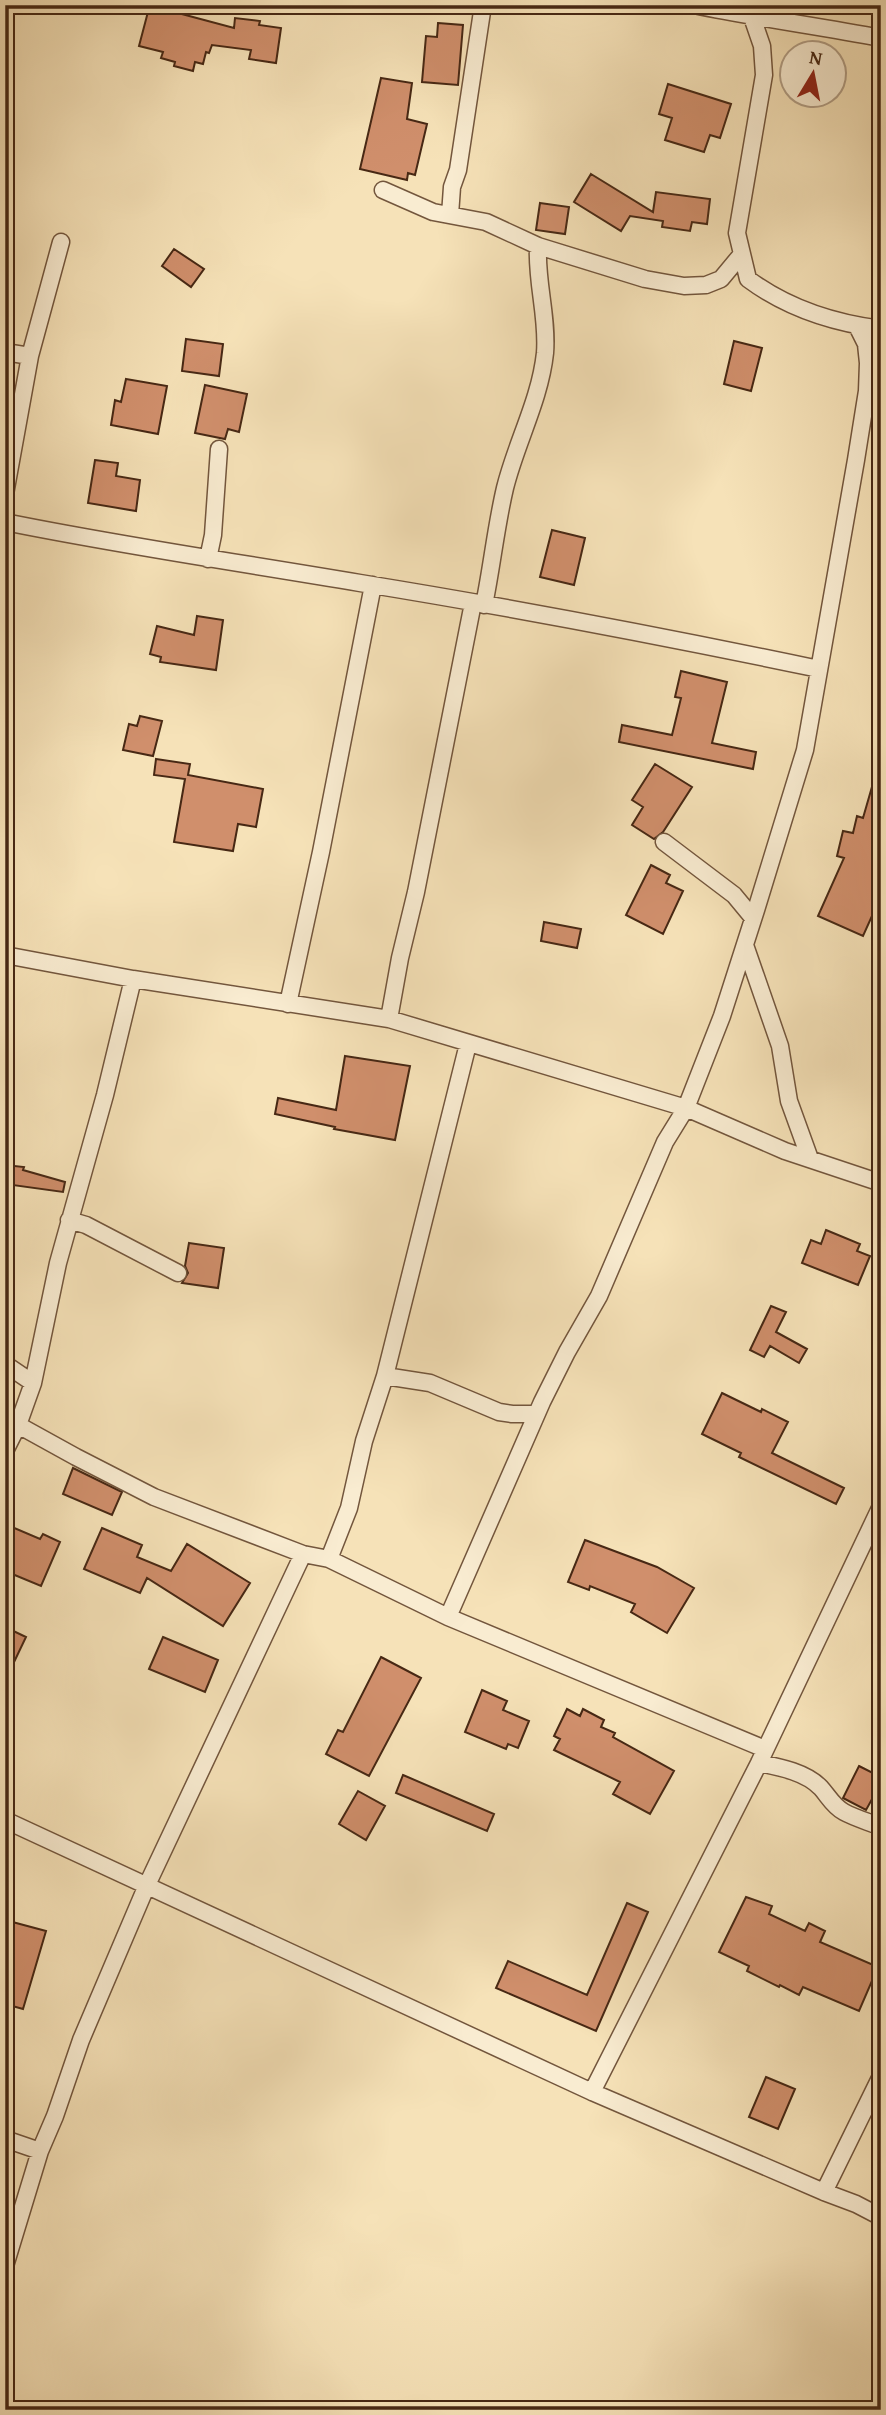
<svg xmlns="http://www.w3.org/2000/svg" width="886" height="2415" font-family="'Gentium Book Plus',serif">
  <rect width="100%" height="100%" fill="#f6e2b8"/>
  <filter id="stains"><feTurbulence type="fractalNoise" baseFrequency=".00286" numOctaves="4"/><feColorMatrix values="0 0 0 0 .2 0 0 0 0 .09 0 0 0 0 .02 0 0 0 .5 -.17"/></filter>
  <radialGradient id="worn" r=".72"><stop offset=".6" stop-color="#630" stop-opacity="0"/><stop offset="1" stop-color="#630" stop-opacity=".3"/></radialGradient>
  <path fill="#d08f6c" stroke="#472814" stroke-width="2" d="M157,5L179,9L178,13L234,28L235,18L260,21L259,25L281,28L276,63L249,59L251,50L212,45L209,53L206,52L203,64L195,62L193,71L174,66L175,62L161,58L163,52L139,46L149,8L156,10Z
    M438,23L463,25L458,85L422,82L426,36L437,37Z
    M381,78L412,83L407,119L427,124L415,175L408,173L407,180L360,169Z
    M668,84L731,104L720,138L710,135L704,152L665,140L672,118L659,114Z
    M591,174L653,212L656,192L710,199L707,224L692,222L690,231L662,227L663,221L630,216L621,231L574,202Z
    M540,203L569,207L565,234L536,230Z
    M174,249L204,269L191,287L162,266Z
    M186,339L223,344L219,376L182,371Z
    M734,341L762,348L751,391L724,384Z
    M126,379L167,386L158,434L111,425L115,400L121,402Z
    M205,385L247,394L239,432L228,429L225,439L195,433Z
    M95,460L118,463L116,476L140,480L136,511L88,503Z
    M552,530L585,538L574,585L540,577Z
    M197,616L223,620L216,670L160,662L161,657L150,654L157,626L194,635Z
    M681,671L727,682L712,743L756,752L753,769L619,742L622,725L672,735L681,698L675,697Z
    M140,716L162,721L153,756L123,750L129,724L137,726Z
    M156,759L190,764L188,775L263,789L256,827L238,824L233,851L174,842L185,779L154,775Z
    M655,764L692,787L663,832L654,839L632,825L643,807L632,800Z
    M876,773L881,774V865L874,891L881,896L863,936L818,916L844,858L837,856L843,831L853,833L857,816L863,818Z
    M651,865L670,875L666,883L683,891L663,934L626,915Z
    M544,922L581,929L577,948L541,941Z
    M345,1056L410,1066L395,1140L334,1129L335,1127L275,1114L278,1098L336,1110Z
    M5,1165L24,1167L23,1170L65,1182L63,1192L5,1184Z
    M826,1230L860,1244L857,1251L870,1256L858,1285L802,1263L811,1240L821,1244Z
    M189,1243L224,1248L218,1288L182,1283L188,1273L185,1266Z
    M771,1306L786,1312L776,1332L807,1349L799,1363L770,1346L764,1357L750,1350Z
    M722,1393L761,1412L762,1409L788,1422L772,1453L844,1488L836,1504L739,1457L741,1453L702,1434Z
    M73,1468L122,1492L112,1515L63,1494Z
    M5,1524L40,1539L43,1534L60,1542L41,1586L5,1571Z
    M102,1528L142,1545L137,1557L171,1571L187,1544L250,1583L223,1626L147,1578L140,1593L84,1569Z
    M585,1540L657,1567L694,1588L667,1633L631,1612L635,1604L590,1586L589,1590L568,1582Z
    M5,1627L26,1637L5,1681Z
    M163,1637L218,1660L205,1692L149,1669Z
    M381,1657L421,1678L369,1776L326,1754L338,1730L343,1732Z
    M482,1690L507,1701L503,1710L529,1721L518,1748L508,1744L506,1749L465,1732Z
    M567,1709L580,1716L583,1709L604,1720L601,1727L615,1733L613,1737L674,1771L650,1814L613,1794L620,1782L554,1750L560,1739L554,1736Z
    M859,1766L881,1777V1783L866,1810L843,1798Z
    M403,1775L494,1814L487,1831L396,1793Z
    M358,1791L385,1806L366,1840L339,1824Z
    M746,1897L772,1906L769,1914L805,1931L809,1923L825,1931L820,1942L878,1967L859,2011L803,1987L799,1995L780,1985L779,1987L747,1971L749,1966L719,1952Z
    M627,1903L648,1912L596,2031L496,1988L508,1961L587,1995Z
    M5,1920L46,1931L23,2009L5,2004Z
    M766,2077L795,2089L778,2129L749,2117Z"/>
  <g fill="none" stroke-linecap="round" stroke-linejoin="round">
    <defs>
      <path id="minor" d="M694,5C756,18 819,26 881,38
        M752,17L762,46L764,75L737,233L748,279C787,308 833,323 881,329
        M383,190L433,212L486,222L538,246L645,279L684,286L706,285L721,279L741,255
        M450,215L452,187L458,170L483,5
        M5,352L30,356
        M868,363L881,346
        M5,494L30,356L61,242
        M5,522C123,546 242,563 360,583C514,608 666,637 819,669
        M208,559L213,535L219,449
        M484,605C492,566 496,526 505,488C516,443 540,400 545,353C548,317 536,282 538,246
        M664,842L734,895L753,918
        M745,945L780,1046L789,1101L810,1159
        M5,955L133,979L389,1019L686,1108L785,1151L881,1183
        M288,1004L321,852L373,585
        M389,1019L400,958L416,892L473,603
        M69,1220L86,1225L178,1273
        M5,1364L33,1383
        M385,1376L430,1383L499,1412L512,1414H536
        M18,1425L76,1457L154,1497L303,1554L329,1559L448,1617L765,1749
        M5,1451L18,1425L33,1383L58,1263L105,1095L133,979
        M329,1559L349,1508L364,1441L385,1376L468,1044
        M448,1617L542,1402L567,1352L599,1296L665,1142L686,1108L722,1016L756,910L805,750L856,460L867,391L868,363L866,344L857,326
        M759,1763C779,1767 806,1772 821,1788C829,1797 833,1806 844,1812C855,1818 869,1822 881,1827
        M5,1820L592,2092L824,2192L856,2204L881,2217
        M592,2092L759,1763L881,1506
        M5,2139L40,2151L55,2116L81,2040L147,1885L303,1554
        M824,2192L881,2076
        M5,2266L40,2151"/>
    </defs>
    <use href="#minor" stroke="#73563d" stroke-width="19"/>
    <use href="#minor" stroke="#f9ecd1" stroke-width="16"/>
  </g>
  <rect width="886" height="2415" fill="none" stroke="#f6e2b8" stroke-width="28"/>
  <rect x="7" y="7" width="872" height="2401" fill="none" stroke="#472814" stroke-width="3.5"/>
  <rect x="14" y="14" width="858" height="2387" fill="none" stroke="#472814" stroke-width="2"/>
  <g transform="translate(813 74) rotate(10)"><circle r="33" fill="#f9ecd1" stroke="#b29e85" stroke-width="2"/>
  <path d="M0-5L12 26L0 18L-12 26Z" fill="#8f2418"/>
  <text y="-10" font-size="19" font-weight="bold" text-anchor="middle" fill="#472814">N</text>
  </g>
  <rect width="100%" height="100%" filter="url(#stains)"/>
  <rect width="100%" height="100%" fill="url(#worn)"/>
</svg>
